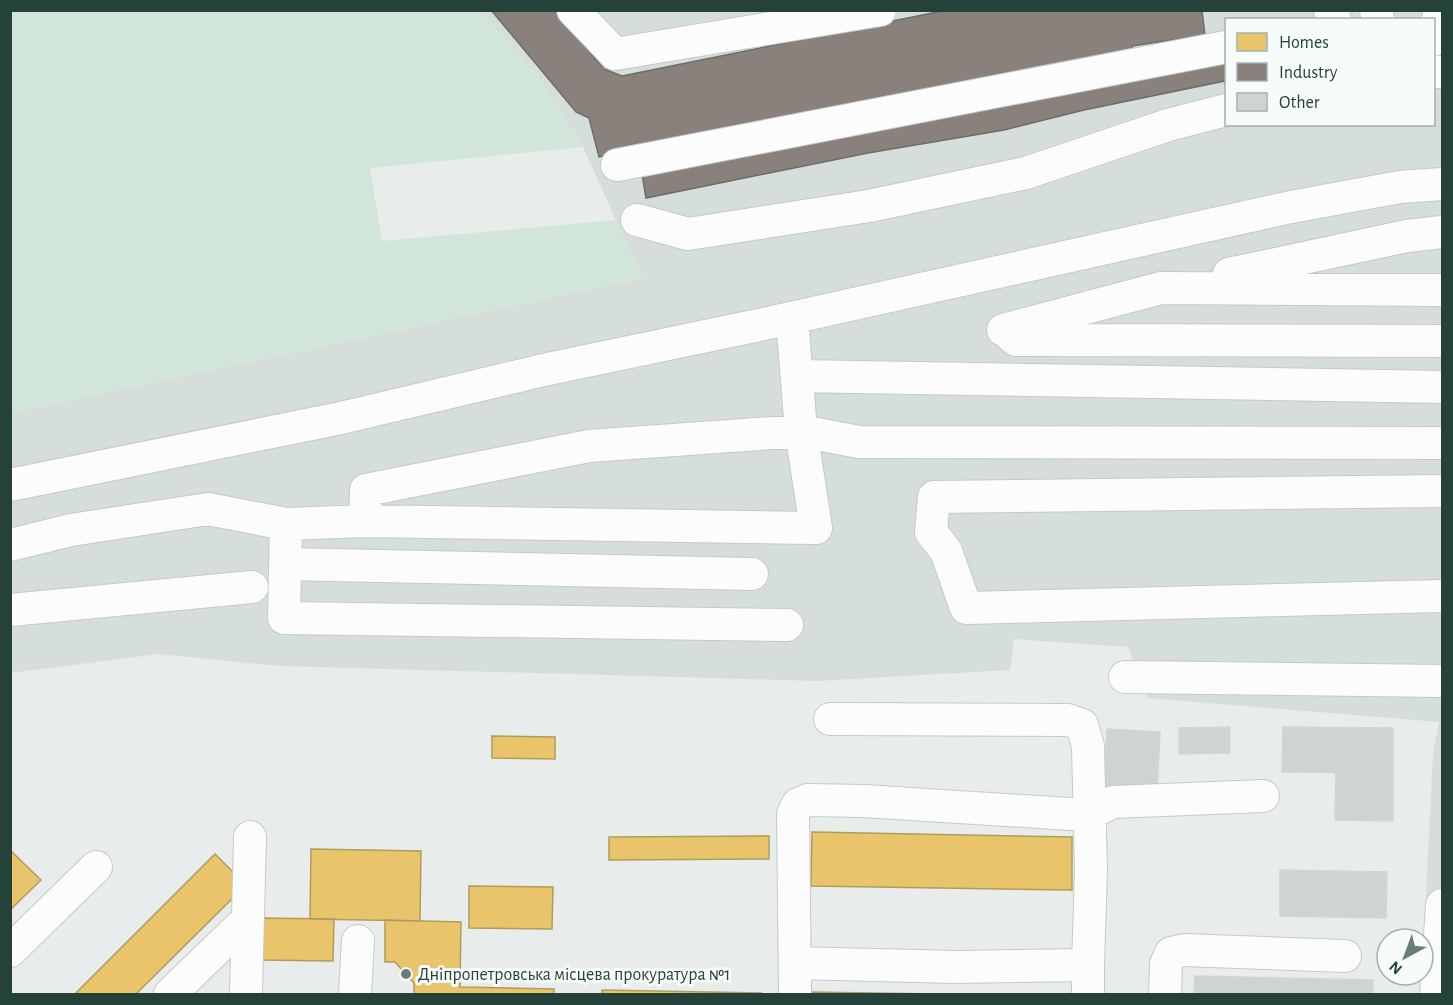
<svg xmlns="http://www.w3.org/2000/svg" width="1453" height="1005" font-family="'Alegreya Sans',sans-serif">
  <rect width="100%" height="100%" fill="#e8edeb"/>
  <path fill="#d6dedb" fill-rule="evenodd" d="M480,11H1442V994L1423,954L1433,753L1439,722L1147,698L1128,647L1014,639L1010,670L818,681L279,666L158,654L11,673L10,413L642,278L583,147L534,72ZM1226,20H1434V124H1226Z"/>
  <path fill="#d1e6d8" d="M10,11H480L534,72L583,147L370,168L382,241L616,220L642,278L11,413Z"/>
  <path fill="#e9c46a" stroke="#ae9d5c" stroke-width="1.5" d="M492,736L555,737V759L492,758Z
    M812,832L1072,837V890L811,886Z
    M769,836V859L609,860V837Z
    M311,849L421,851L420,921L310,919Z
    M10,850L41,880L10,910Z
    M215,854L246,885L136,994H75Z
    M469,886L553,887L552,929L469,928Z
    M259,918L334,919L333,961L258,960Z
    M385,920L461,922L460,987L554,989V994H414V983L395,962H385Z
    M602,990L761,993V994H602Z
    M810,992L935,994H810Z"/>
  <path fill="#8a817c" stroke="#6b6e68" stroke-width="1.5" d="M491,10H554L604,69L622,76L947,10H1205L1202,11L1205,35L1132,46V52L599,157L589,118L576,112Z
    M1226,60V89L1225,81L1084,110L1004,130L868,153L646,198L642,174L943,115L988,109Z"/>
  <path fill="#cfd4d2" stroke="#d1d6d4" stroke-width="1.5" d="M1230,727V753L1179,754V728Z
    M1283,727L1393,728V773L1282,772Z
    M1107,729L1160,732L1157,792L1104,789Z
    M1336,773H1393V821L1335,820Z
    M1280,870L1387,872L1386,918L1280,916Z
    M1195,976L1373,980V994H1194Z"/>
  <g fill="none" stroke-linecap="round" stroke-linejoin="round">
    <defs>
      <path id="minor" d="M573,10L615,54L880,10
        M1330,10L1335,20
        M1376,10L1378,20
        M1434,40L1440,10
        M1434,72H1442
        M617,165L1226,47
        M637,220L688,234L869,206L1026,173L1168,125L1226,110
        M1229,274L1407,236L1442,232
        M1003,330L1161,288L1442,290
        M1010,335L1016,340L1442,341
        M797,376L1442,387
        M10,485L341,418L548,369L759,325L1291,207L1400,187L1442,184
        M1442,491L934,497L931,532L946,551L966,608L1442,596
        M365,521L366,490L589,446L801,431L859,442L1442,443
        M286,524L284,618L787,625
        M10,545L71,530L208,509L286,524L365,521L816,528L801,431L792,318
        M285,564L752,574
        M10,610L252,587
        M1125,677L1442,681
        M830,719L1068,720L1082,725L1088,746L1091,870L1088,965
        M10,951L96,867
        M795,963L956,967L1088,965V994
        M170,994L248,919
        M246,994L250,837
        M355,994L358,941
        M795,994L793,814L798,804L808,800L864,801L1087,815L1113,802L1263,796
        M1165,994L1166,964L1171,953L1184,950L1345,956
        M1436,994L1442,905"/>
    </defs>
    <use href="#minor" stroke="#c5cac8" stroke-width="34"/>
    <use href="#minor" stroke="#fcfcfc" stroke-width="32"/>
  </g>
  <circle fill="#697e78" stroke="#f7fbf9" stroke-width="2" cx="406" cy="974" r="6"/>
  <g text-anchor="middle" stroke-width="6" stroke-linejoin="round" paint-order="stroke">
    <g font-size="18" fill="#24423a" stroke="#f7fbf9" text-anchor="start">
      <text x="418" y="980">Дніпропетровська місцева прокуратура №1</text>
    </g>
  </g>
  <rect width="1453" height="1005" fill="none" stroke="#24423a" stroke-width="24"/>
  <rect x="1225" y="18" width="210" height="108" fill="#f7fbf9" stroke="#a3b1ad" stroke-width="1.5"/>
  <rect x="1237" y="33" width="30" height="18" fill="#e9c46a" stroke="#a3b1ad" stroke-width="1.5"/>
  <text x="1279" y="48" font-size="18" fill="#24423a">Homes</text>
  <rect x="1237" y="63" width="30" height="18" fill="#8a817c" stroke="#a3b1ad" stroke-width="1.5"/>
  <text x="1279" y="78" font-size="18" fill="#24423a">Industry</text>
  <rect x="1237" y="93" width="30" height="18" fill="#cfd4d2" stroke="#a3b1ad" stroke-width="1.5"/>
  <text x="1279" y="108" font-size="18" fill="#24423a">Other</text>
  <g transform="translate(1405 957) rotate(221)"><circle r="28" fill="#f7fbf9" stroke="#a3b1ad" stroke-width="1.5"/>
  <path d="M0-4.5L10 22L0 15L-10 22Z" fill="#697e78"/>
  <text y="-9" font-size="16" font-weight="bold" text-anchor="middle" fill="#24423a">N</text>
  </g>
</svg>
